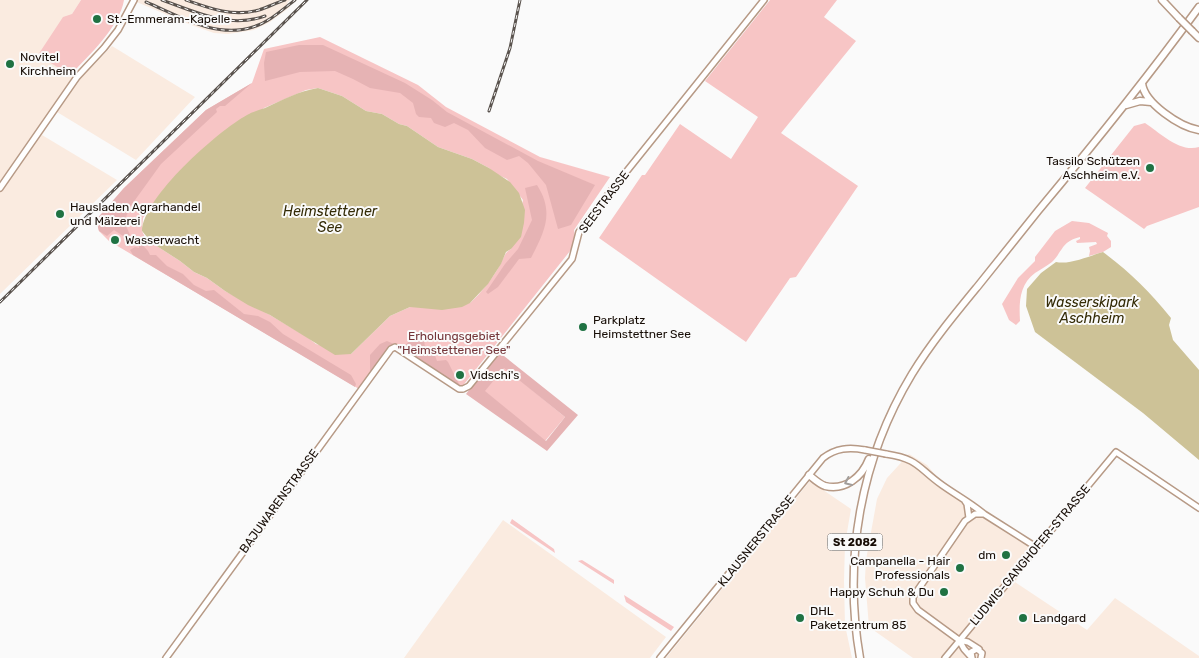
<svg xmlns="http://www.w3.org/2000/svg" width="1199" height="658" font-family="Rubik,sans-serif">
  <rect width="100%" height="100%" fill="#fafafa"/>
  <path fill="#faebe0" d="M0,0H81L72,14L70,75L80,79L112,46L195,97L136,160L57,112L42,135L117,180L0,294Z
    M132,0H291L287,3L290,7L270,22L254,30L228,34L214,33L191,25Z
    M909,454L927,465L937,477L968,499L1040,548L1015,582L1087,630L1115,598L1199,656V658H913L869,627L865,578L866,560L877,499L887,478Z
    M810,481L851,509L845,544L844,581L845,625L852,658H666Z
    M503,520L666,637L650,658H404Z"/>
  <path fill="#f7c5c5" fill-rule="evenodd" d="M81,0H124C120,26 88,57 70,75L38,55L63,17L72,14Z
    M770,0H837L824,17L856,41L781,133L858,186L796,277L790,278L746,342L599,238L642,175H645L680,124L731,159L758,117L705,81Z
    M320,37L418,85L446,107L540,157L610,177L574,230L576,241L574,246L461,388L394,344L359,389L109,241L99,231L96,220L124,188L206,110L252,83L264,49ZM318,88L342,96L366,111L382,114L399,124L407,126L438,147L472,159L489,168L494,173L507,179L523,200L511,249C504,253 504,258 500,265C492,279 482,292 470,303L410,307L390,316L351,354L316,344L307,337L270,315L225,291L207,278L194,272L180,261L152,243L145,237L142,231L143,218L152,205L264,108L306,90Z
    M1145,123C1160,133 1180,153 1199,147V207L1147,226L1144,229L1085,188L1134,126Z
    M1072,221L1089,223L1108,233L1107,236L1111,241V247L1103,252L1089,256L1090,251L1089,247L1097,244L1096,242L1077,243L1076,241L1080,239V237C1062,241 1063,251 1052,262C1047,266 1041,269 1035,273C1019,285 1019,303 1020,321L1016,325L1009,320L1002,304L1018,278L1035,261V257L1055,231Z
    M504,367L565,417L545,441L484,391Z
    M512,519L554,549L555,553L510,523Z
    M582,560L614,580V584L578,561Z
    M624,595L674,627L671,631L626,602Z"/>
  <path fill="#e6b3b4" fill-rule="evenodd" d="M299,45H323L405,83L432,100L447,112L538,161L595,185L571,225L558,229L546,185L528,163L519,156L507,160L485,148L468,130L454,123L445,127L434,123L431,118L419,117L416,114L413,103L400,93L370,88L353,79L335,71L300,72L265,81L264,63L266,52Z
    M252,83L225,106H220L216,109L217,112L161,164L130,207L126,217L124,221L130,235L126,238L114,230L107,236L99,231L96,220L124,188L206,110Z
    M537,185C555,213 544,232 531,258L519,259L498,287L488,294L486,292L505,264L518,249L532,220L525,188Z
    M139,241L148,251L150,255H156L167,266L183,274L194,285L206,291L214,290L244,314L258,316L270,322L283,334L351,375L356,384L355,387L133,255L130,250L135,247L139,248Z
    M416,335L424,339L425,347H432L437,361L446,360L448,362L461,388L401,349Z
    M387,341L394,344L370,374V355L380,344Z
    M499,352L578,415L547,451L466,394ZM504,368L565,417L546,441L485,391Z"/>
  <path fill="#cdc297" d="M318,88L342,96L366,111L382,114L399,124L407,126L438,147L472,159L489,168L510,182L519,193L525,210L524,223L521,237L511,249L506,252L501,264L488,284L470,303L462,307L442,310L410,307L390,316L351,354L335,355L270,315L248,305L225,291L207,278L194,272L180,261L152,243L142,231C143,197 218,131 247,115C252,112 259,110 265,108C282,100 299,91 318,88Z
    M1103,252C1131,273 1149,291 1171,318L1169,325L1173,340L1199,370V460L1143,413L1035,332L1026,306L1027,289L1041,273L1056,262C1070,265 1089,256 1103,252Z"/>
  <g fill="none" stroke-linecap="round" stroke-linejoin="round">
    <defs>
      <path id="minor" d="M0,188L77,77L104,48L118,30L134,0
        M886,454C919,459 918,468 942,485C956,495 971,503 984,514
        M965,501L967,504L969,518
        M959,640L964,649L972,658
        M979,649L968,642L959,640L918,610L913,603V597L965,521L975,514H984L1036,547
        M166,658L391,349L395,347L459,389H463L469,386L572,259L579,232L586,222L764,0
        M660,658L823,458C836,448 849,447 865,450
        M945,658L1116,452L1199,508
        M972,658L971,652L977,649L982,653L981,658"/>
      <path id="major" d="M1162,0L1179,18
        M1192,31L1199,38
        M1142,83C1144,103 1180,127 1199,130
        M1126,105L1140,101L1151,102
        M809,475C814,479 819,484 825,486C845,491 862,477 869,459
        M860,658C843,560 860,460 912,374C931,343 955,314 978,286C998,261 1018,236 1038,211C1094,144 1148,77 1199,7"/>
    </defs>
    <use href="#minor" stroke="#b79a86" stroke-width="8"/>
    <use href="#major" stroke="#b79a86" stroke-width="9"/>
    <use href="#minor" stroke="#fff" stroke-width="5"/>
    <use href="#major" stroke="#fff" stroke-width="6"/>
    <defs>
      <path id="rail" d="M162,0C196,12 229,29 265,16
        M186,0C211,9 233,17 259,10C268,7 276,3 285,0
        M146,2C179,16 216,39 253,27C269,22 282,10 295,0
        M489,111L510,48L520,0
        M0,302L307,0"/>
    </defs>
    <use href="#rail" stroke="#5a534e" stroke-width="3"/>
    <use href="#rail" stroke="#fafafa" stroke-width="1" stroke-dasharray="4" stroke-linecap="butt"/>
    <defs>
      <path id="minor-bridge" d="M865,450L886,454"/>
      <path id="major-bridge" d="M1179,18L1192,31"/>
    </defs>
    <use href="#minor-bridge" stroke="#b79a86" stroke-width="8" stroke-linecap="butt"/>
    <use href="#major-bridge" stroke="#b79a86" stroke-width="9" stroke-linecap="butt"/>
    <use href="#minor-bridge" stroke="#fff" stroke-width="5"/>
    <use href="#major-bridge" stroke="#fff" stroke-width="6"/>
  </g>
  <defs><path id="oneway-chevron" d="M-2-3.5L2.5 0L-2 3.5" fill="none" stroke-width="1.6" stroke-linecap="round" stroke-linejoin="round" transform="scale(1.25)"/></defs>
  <use stroke="#a29e9b" href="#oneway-chevron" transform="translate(848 482) rotate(156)"/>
  <g fill="#1f7243" stroke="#fafafa" stroke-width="2">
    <circle cx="97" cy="19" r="5"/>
    <circle cx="10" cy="64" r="5"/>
    <circle cx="1150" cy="168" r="5"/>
    <circle cx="60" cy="214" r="5"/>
    <circle cx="115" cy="240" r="5"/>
    <circle cx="583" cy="327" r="5"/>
    <circle cx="460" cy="375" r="5"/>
    <circle cx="1006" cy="555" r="5"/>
    <circle cx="960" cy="568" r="5"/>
    <circle cx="944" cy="592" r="5"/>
    <circle cx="800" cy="618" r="5"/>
    <circle cx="1023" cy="618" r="5"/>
  </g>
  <g text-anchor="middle" stroke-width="4" stroke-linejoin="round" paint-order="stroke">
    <rect fill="#fafafa" stroke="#5b544f" stroke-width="1" x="827.5" y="533.5" width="55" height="17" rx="4"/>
    <g font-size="11" font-weight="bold" fill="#170d06">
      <text x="855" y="546">St 2082</text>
    </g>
    <g font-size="12" fill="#170d06" stroke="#fafafa" text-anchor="start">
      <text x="107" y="23">St.-Emmeram-Kapelle</text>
      <text x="20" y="61">Novitel<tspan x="20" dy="14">Kirchheim</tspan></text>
      <text x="1140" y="165" text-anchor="end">Tassilo Schützen<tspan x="1140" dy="14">Aschheim e.V.</tspan></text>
      <text x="70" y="211">Hausladen Agrarhandel<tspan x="70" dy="14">und Mälzerei</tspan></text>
      <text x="125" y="244">Wasserwacht</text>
      <text x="593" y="324">Parkplatz<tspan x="593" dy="14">Heimstettner See</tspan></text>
      <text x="470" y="379">Vidschi's</text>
      <text x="996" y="559" text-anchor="end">dm</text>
      <text x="950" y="565" text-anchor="end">Campanella - Hair<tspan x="950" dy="14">Professionals</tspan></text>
      <text x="934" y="596" text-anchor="end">Happy Schuh &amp; Du</text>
      <text x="810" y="615">DHL<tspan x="810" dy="14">Paketzentrum 85</tspan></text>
      <text x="1033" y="622">Landgard</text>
    </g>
    <g font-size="12" fill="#170d06" stroke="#fafafa">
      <text transform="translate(604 202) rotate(-53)" y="4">SEESTRASSE</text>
      <text transform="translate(279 501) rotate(-54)" y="4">BAJUWARENSTRASSE</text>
      <text transform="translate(756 541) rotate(-51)" y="4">KLAUSNERSTRASSE</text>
      <text transform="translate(1030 555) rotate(-50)" y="4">LUDWIG-GANGHOFER-STRASSE</text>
    </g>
    <g font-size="12" fill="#743539" stroke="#fafafa">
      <text x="454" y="340">Erholungsgebiet<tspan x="454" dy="14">"Heimstettener See"</tspan></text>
    </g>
    <g font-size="14" font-style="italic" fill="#342b06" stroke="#fafafa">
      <text x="330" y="216">Heimstettener<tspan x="330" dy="16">See</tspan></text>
      <text x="1092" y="307">Wasserskipark<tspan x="1092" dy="16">Aschheim</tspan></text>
    </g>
  </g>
</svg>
